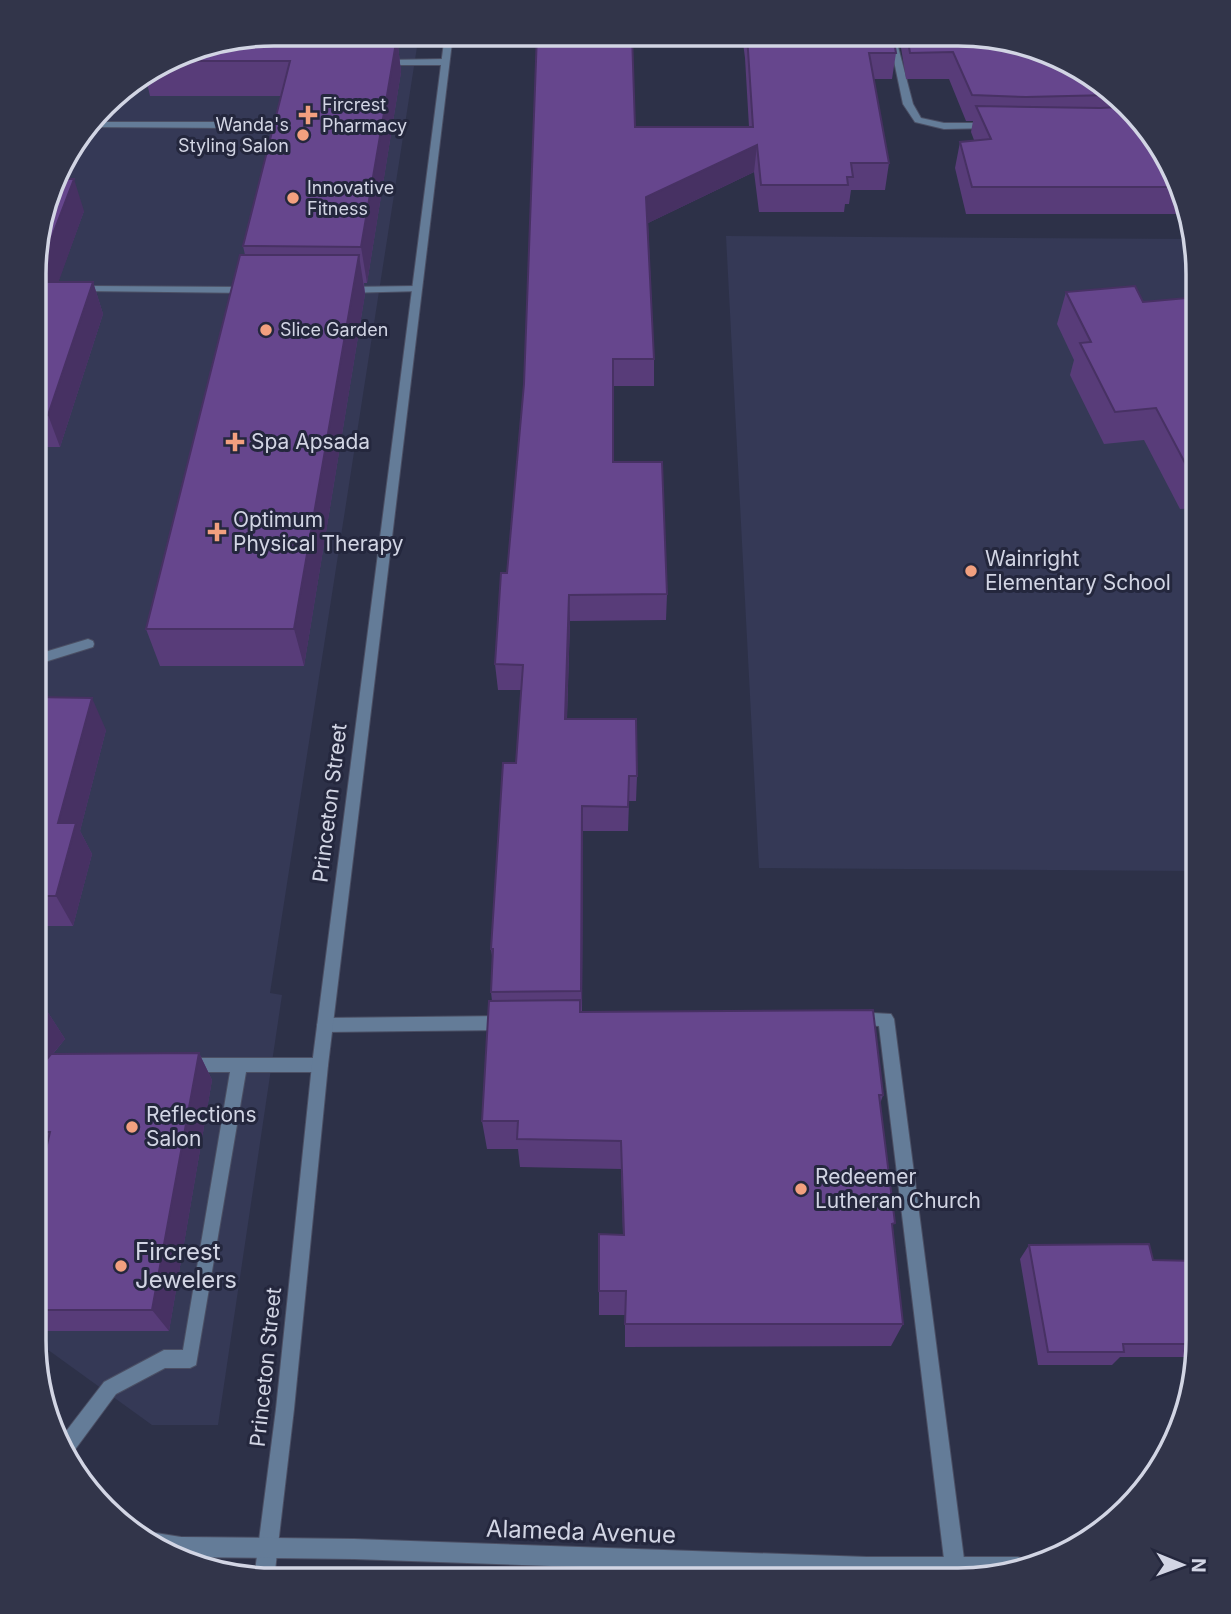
<svg xmlns="http://www.w3.org/2000/svg" width="1231" height="1614" font-family="Inter,sans-serif">
  <rect width="100%" height="100%" fill="#2d3148"/>
  <path fill="#353956" d="M274,33L419,34L270,993L282,995L218,1425H152L33,1339L35,242L65,154L115,93L196,46Z
    M726,236L1190,239L1198,273L1197,871L759,868Z"/>
  <g fill="none" stroke-linecap="round" stroke-linejoin="round">
    <defs>
      <path id="service" d="M380,34H388L384,60L445,59L449,62L445,65H376Z
        M91,122H232L237,125L232,128L87,127Z
        M88,286L248,287L253,290L248,293L84,291L83,289Z
        M417,286L421,287V291L345,293L340,290L345,287Z
        M88,639L93,641L94,644L93,647L35,665V655Z
        M855,1012L891,1014L894,1019L965,1567L962,1574L955,1577L948,1574L945,1567L879,1026L850,1024L847,1019L850,1014Z
        M505,1016L510,1018L513,1023L510,1028L505,1030L325,1032L320,1030L317,1025L320,1020L325,1018Z
        M188,1058H320L326,1060L328,1065L326,1070L320,1072H246L196,1365L190,1368H165L116,1394L68,1459L57,1443L104,1382L164,1350H183L230,1072H188L182,1070L180,1065L182,1060Z"/>
      <path id="minor" d="M445,34H453L328,1065L294,1409L274,1579H254L276,1409L312,1065Z
        M889,37L896,39L913,104L921,118L944,123H990L995,126L993,128L944,129L915,122L903,104Z"/>
      <path id="tertiary" d="M143,1531L181,1537L354,1539L867,1557H1018L1025,1560L1027,1565L976,1577H867L354,1559L184,1557L140,1540L136,1536Z"/>
    </defs>
    <use href="#service" stroke="#4b4f64" stroke-width="2"/>
    <use href="#minor" stroke="#4b4f64" stroke-width="2"/>
    <use href="#tertiary" stroke="#4b4f64" stroke-width="2"/>
    <use href="#service" fill="#647c98" fill-rule="evenodd"/>
    <use href="#minor" fill="#647c98" fill-rule="evenodd"/>
    <use href="#tertiary" fill="#647c98" fill-rule="evenodd"/>
  </g>
  <path fill="#583c79" d="M742,35H893L896,53L892,79H874L889,163L885,190H851L849,204H845L844,212H759L754,172L648,223L654,359V386H613V462L667,594L666,620L570,621L567,719L637,776L636,801H629L628,831H583L582,1012L883,1095L880,1104L903,1324L891,1346L625,1347V1315H599V1291L623,1235L621,1169L520,1167L518,1149H487L482,1121L492,1001L491,992L493,963L491,949L516,763L521,690H498L495,664L507,573L524,384L635,127H749L745,58Z
    M899,35H989L1091,74L1173,167L1184,214H966L955,168L960,142L974,140L971,132L973,121H966L949,79H906Z
    M365,37H397L401,72L367,283H364L365,294L304,666H160L146,629L245,255L243,246L281,96H150L147,83H140L139,79L196,46Z
    M84,211L58,282H93L103,314L60,447H35V242Z
    M1066,292L1143,302L1198,297V508L1180,509L1144,440L1104,444L1070,375L1074,360L1057,324Z
    M34,697L106,730L80,831L92,854L73,926H45L34,971Z
    M34,1004L47,1011L65,1039L53,1054L199,1053L212,1080L169,1331H33L34,1199L47,1142L39,1132L41,1126L34,1122Z
    M1029,1245L1153,1260L1197,1261V1357H1120L1112,1365H1038L1020,1259Z"/>
  <path fill="#473163" d="M358,33L366,34L364,44L357,37Z
    M397,37L401,72L367,283L361,247Z
    M757,145L754,172L646,224V197Z
    M74,179L84,211L47,314L35,283Z
    M359,255L365,294L304,666L294,629Z
    M93,282L103,314L60,447L48,415Z
    M569,595L570,621L566,744L565,719Z
    M92,698L106,730L80,831L92,854L73,926L56,896L58,823Z
    M582,806L583,831L582,1013L581,991Z
    M34,907L45,926L34,971Z
    M47,1011L65,1039L37,1073L34,1094V1026Z
    M199,1053L212,1080L169,1331L152,1310Z"/>
  <path fill="#66468d" stroke="#473163" stroke-width="2" d="M274,33H358L357,37H397L361,247L243,246L290,61H171L196,46Z
    M537,34H632L635,127H753L747,35H893L896,53H869L889,163H851L853,177H847L848,185H761L757,145L646,197L654,359H613V462H662L667,594L569,595L565,719H636L637,776H629L628,807L582,806L581,991L491,992L493,949H491L503,763H516L523,665L495,664L501,573H507L524,384Z
    M907,35H989L1091,74L1110,95L1026,97L972,95L953,52L910,53Z
    M976,106L1100,108L1120,107L1173,167L1178,187H972L960,142L991,139Z
    M57,179H74L35,281V242Z
    M240,255H359L294,629H146Z
    M35,282H93L48,415H35Z
    M1135,286L1143,302L1198,297V477L1193,478L1156,408L1115,412L1080,343L1091,342L1066,292Z
    M34,697L92,698L58,823H76L56,896H34Z
    M580,1000V1012L873,1010L883,1095H879L895,1223L892,1224L903,1324H625L626,1291H599V1234L624,1235L621,1141L517,1139L518,1121H482L489,1001Z
    M34,1004L47,1011L34,1026Z
    M199,1053L152,1310H33L34,1199L50,1132H39L44,1112L34,1107V1075L51,1054Z
    M1149,1244L1153,1260L1197,1261V1344H1123L1124,1352H1048L1029,1245Z"/>
  <g fill="#f2a07f" stroke="#24273d" stroke-width="2.5">
    <path d="M304.5 104.5h7v7h7v7h-7v7h-7v-7h-7v-7h7z"/>
    <circle cx="303" cy="135" r="7"/>
    <circle cx="293" cy="198" r="7"/>
    <circle cx="266" cy="330" r="7"/>
    <path d="M231.5 431.5h7v7h7v7h-7v7h-7v-7h-7v-7h7z"/>
    <path d="M213.5 521.5h7v7h7v7h-7v7h-7v-7h-7v-7h7z"/>
    <circle cx="971" cy="571" r="7"/>
    <circle cx="132" cy="1127" r="7"/>
    <circle cx="801" cy="1189" r="7"/>
    <circle cx="121" cy="1266" r="7"/>
  </g>
  <g text-anchor="middle" stroke-width="6" stroke-linejoin="round" paint-order="stroke">
    <g font-size="18" fill="#d2d5e4" stroke="#24273d" text-anchor="start">
      <text x="322" y="111">Fircrest<tspan x="322" dy="21">Pharmacy</tspan></text>
      <text x="289" y="131" text-anchor="end">Wanda's<tspan x="289" dy="21">Styling Salon</tspan></text>
      <text x="307" y="194">Innovative<tspan x="307" dy="21">Fitness</tspan></text>
      <text x="280" y="336">Slice Garden</text>
    </g>
    <g font-size="21" fill="#d2d5e4" stroke="#24273d" text-anchor="start">
      <text x="251" y="449">Spa Apsada</text>
      <text x="233" y="527">Optimum<tspan x="233" dy="24">Physical Therapy</tspan></text>
      <text x="985" y="566">Wainright<tspan x="985" dy="24">Elementary School</tspan></text>
      <text x="146" y="1122">Reflections<tspan x="146" dy="24">Salon</tspan></text>
      <text x="815" y="1184">Redeemer<tspan x="815" dy="24">Lutheran Church</tspan></text>
    </g>
    <g font-size="21" fill="#d2d5e4" stroke="#24273d">
      <text transform="translate(330 803) rotate(-83)" y="7">Princeton Street</text>
      <text transform="translate(266 1367) rotate(-84)" y="7">Princeton Street</text>
    </g>
    <g font-size="24" fill="#d2d5e4" stroke="#24273d" text-anchor="start">
      <text x="135" y="1260">Fircrest<tspan x="135" dy="28">Jewelers</tspan></text>
    </g>
    <g font-size="24" fill="#d2d5e4" stroke="#24273d">
      <text transform="translate(581 1532) rotate(2)" y="8">Alameda Avenue</text>
    </g>
  </g>
  <path d="M0 0H1231V1614H0ZM274 46H958A228 228 0 0 1 1186 274V1340A228 228 0 0 1 958 1568H274A228 228 0 0 1 46 1340V274A228 228 0 0 1 274 46Z" fill="#32354a" fill-rule="evenodd"/>
  <path fill="none" stroke="#d2d5e4" stroke-width="3.5" d="M274 46H958A228 228 0 0 1 1186 274V1340A228 228 0 0 1 958 1568H274A228 228 0 0 1 46 1340V274A228 228 0 0 1 274 46Z"/>
  <g transform="translate(1182 1565) rotate(91)" stroke="#24273d" stroke-width="5" paint-order="stroke">
  <path d="M0-5L12 26L0 18L-12 26Z" fill="#d2d5e4"/>
  <text y="-10" font-size="19" font-weight="bold" text-anchor="middle" fill="#d2d5e4">N</text>
  </g>
</svg>
